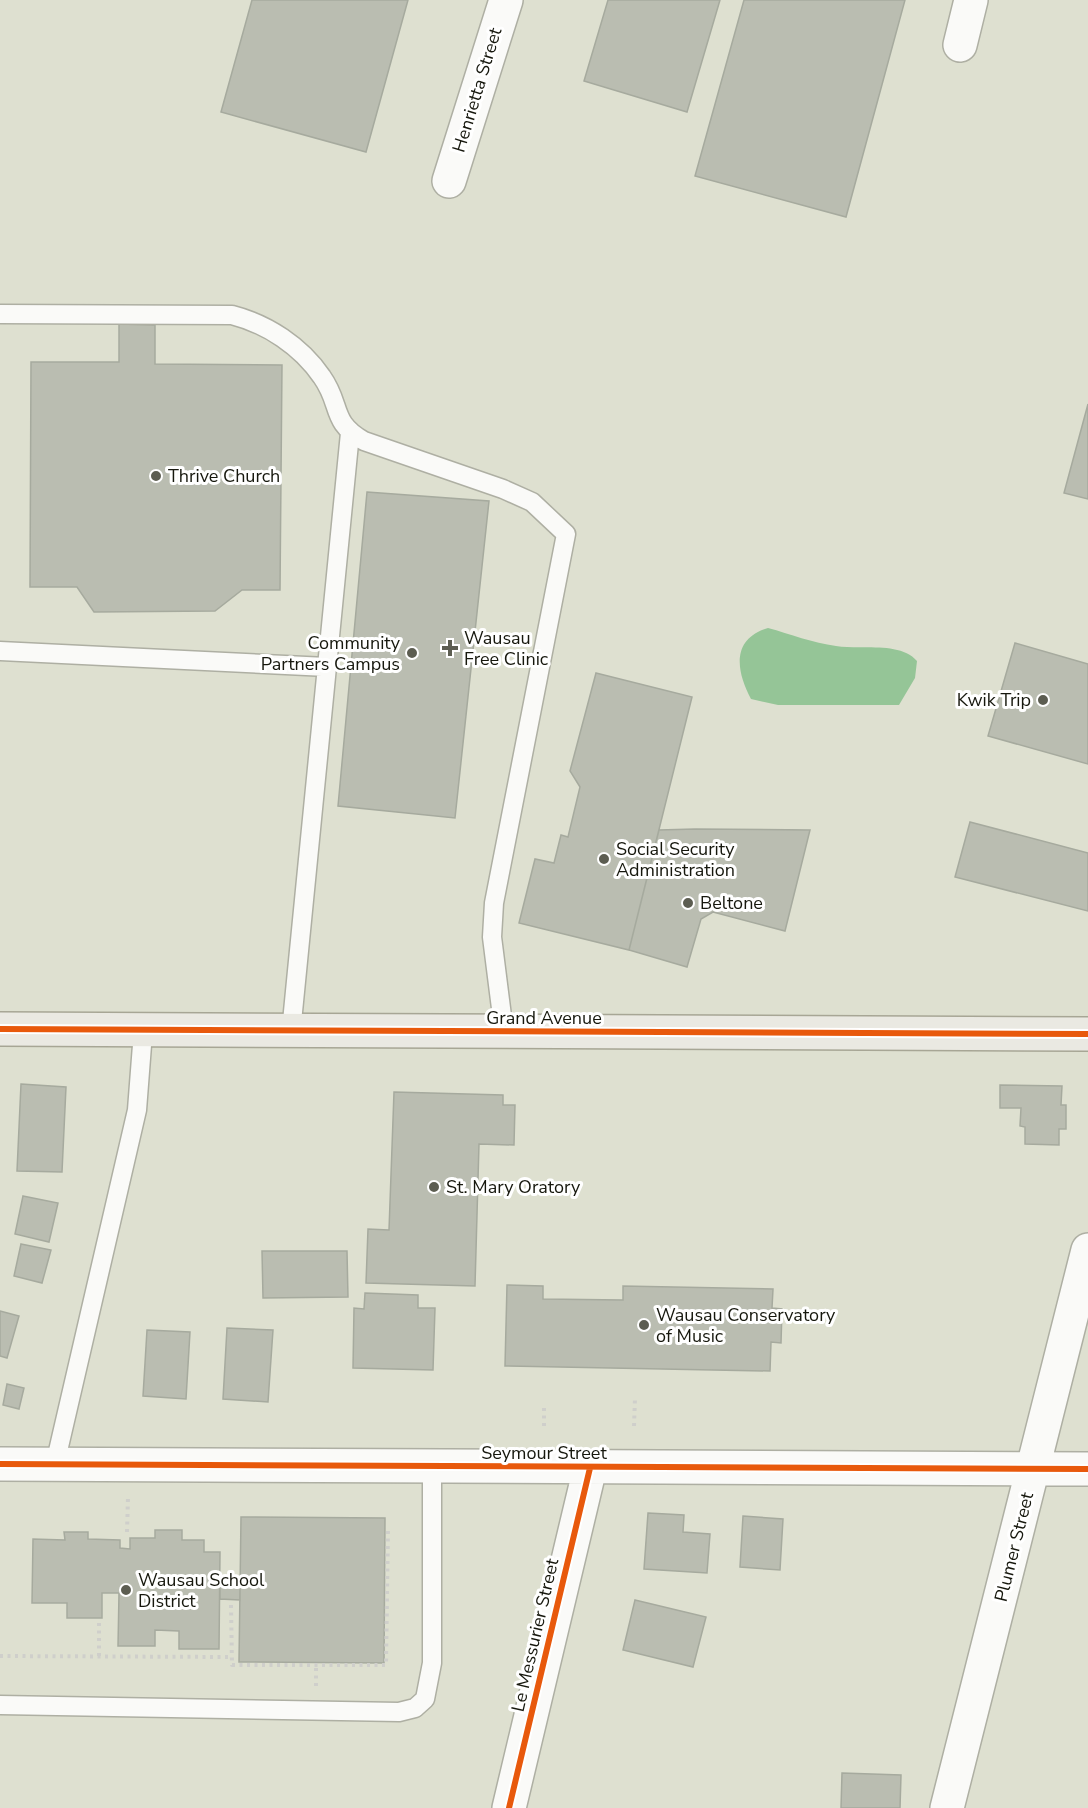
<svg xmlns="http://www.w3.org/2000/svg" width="1088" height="1808" font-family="'Nunito Sans',sans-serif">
  <rect width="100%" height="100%" fill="#dee0d0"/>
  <path fill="#95c597" d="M768,628C790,634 813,643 836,646C860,650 900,641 917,661L915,678L899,705H778L751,699C736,671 731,639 768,628Z"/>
  <path fill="#babdb1" stroke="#a6aa9e" stroke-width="1.5" d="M252,0H408L366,152L221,112Z
    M608,0H720L687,112L584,81Z
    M744,0H905L846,217L695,176Z
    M119,324L155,325V364L282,365L280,590H242L215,611L94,612L77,587H30L31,362H119Z
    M1088,404V499L1064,493Z
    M367,492L489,501L455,818L338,806Z
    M1015,643L1088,664V764L988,736Z
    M596,673L692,697L629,950L519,923L535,859L554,863L561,835L568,837L580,787L570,771Z
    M970,822L1088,853V911L955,877Z
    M695,829L810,830L785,931L713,912L701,919L687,967L629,950L659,830Z
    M21,1084L66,1087L62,1172L17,1171Z
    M1000,1085L1062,1086L1061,1105H1066V1129H1059V1145L1025,1144V1127L1020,1126L1021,1108H1000Z
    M394,1092L503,1095V1105H515L514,1145L479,1144L475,1286L366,1283L368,1229L389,1230Z
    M23,1196L58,1203L49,1242L15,1234Z
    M21,1244L51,1250L42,1283L14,1276Z
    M262,1251H347L348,1297L263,1298Z
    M507,1285L543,1286V1299L623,1300V1286L773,1289L772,1308L782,1309L781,1343L771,1342L770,1371L505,1366Z
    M365,1293L418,1295V1308H435L433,1370L353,1368L354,1308L364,1309Z
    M0,1311L19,1316L7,1358L0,1356Z
    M227,1328L273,1330L268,1402L223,1399Z
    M147,1330L190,1332L186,1399L143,1396Z
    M7,1384L24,1388L19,1409L3,1405Z
    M648,1513L684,1515L683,1532L710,1534L707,1573L644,1569Z
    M743,1516L783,1519L780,1570L740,1567Z
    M241,1517L385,1518L384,1663L239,1662Z
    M155,1530H182V1540H204V1552H220L219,1649H179V1631L155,1630V1646H118L119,1593H102V1618H67V1603H32L33,1539L65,1540L64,1532H88V1539L120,1540V1548L130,1549V1538H155Z
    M220,1587H240V1600L220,1599Z
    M635,1600L706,1617L693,1667L623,1650Z
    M842,1773L901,1775L900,1808H841Z"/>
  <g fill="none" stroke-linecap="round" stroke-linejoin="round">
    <defs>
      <path id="lane" d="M0,314L232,315C267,324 301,346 322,377C342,405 330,422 364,441L503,489L532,502L566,534L494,903L492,937L504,1032
        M0,651L327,667
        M291,1032L350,433
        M55,1464L137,1110L143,1032
        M0,1705L399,1712L415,1708L425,1699L432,1663V1467"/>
      <path id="street" d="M960,45L971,0
        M449,181L506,0
        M0,1464L1088,1469
        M509,1808L590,1468
        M947,1808L1088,1250"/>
      <path id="primary" d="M0,1029L1088,1034"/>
    </defs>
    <use href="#lane" stroke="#aeafa3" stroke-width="21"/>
    <use href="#street" stroke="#aeafa3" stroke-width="36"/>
    <use href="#primary" stroke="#a7a695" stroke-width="36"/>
    <path stroke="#cfcfcb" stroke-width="4" stroke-dasharray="3 4.5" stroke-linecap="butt" d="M544,1426V1404
      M634,1426L635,1398
      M127,1532L128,1497
      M231,1605L232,1665H386L388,1528
      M0,1656L231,1657
      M99,1656V1622
      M316,1686V1665"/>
    <use href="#lane" stroke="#fafaf8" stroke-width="18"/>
    <use href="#street" stroke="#fafaf8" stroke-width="33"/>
    <use href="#primary" stroke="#eae9e2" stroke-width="33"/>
    <defs>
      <path id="cycleway" d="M0,1029L1088,1034
        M0,1464L1088,1469
        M509,1808L590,1468"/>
    </defs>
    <use href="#cycleway" stroke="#fff" stroke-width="10"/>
    <use href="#cycleway" stroke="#e8590c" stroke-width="6"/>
  </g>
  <g fill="#5c5d51" stroke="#fff" stroke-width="2">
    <circle cx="156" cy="476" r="6"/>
    <path d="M447 639h6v6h6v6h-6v6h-6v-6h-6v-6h6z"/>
    <circle cx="412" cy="653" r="6"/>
    <circle cx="1043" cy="700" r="6"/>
    <circle cx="604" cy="859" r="6"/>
    <circle cx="688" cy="903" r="6"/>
    <circle cx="434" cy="1187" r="6"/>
    <circle cx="644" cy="1325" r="6"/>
    <circle cx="126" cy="1590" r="6"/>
  </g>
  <g text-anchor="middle" stroke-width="6" stroke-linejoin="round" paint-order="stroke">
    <g font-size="18" fill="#16170d" stroke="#fff">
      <text transform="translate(477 90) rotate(-73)" y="6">Henrietta Street</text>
      <text x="544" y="1024">Grand Avenue</text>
      <text x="544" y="1459">Seymour Street</text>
      <text transform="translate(1014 1547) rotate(-76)" y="6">Plumer Street</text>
      <text transform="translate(535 1635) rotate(-77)" y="6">Le Messurier Street</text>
    </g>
    <g font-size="18" fill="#16170d" stroke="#fff" text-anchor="start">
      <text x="168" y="482">Thrive Church</text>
      <text x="464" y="644">Wausau<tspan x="464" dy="21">Free Clinic</tspan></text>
      <text x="400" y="649" text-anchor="end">Community<tspan x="400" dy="21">Partners Campus</tspan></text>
      <text x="1031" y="706" text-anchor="end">Kwik Trip</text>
      <text x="616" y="855">Social Security<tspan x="616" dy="21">Administration</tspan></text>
      <text x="700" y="909">Beltone</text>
      <text x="446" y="1193">St. Mary Oratory</text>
      <text x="656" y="1321">Wausau Conservatory<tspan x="656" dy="21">of Music</tspan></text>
      <text x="138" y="1586">Wausau School<tspan x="138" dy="21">District</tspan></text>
    </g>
  </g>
</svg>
